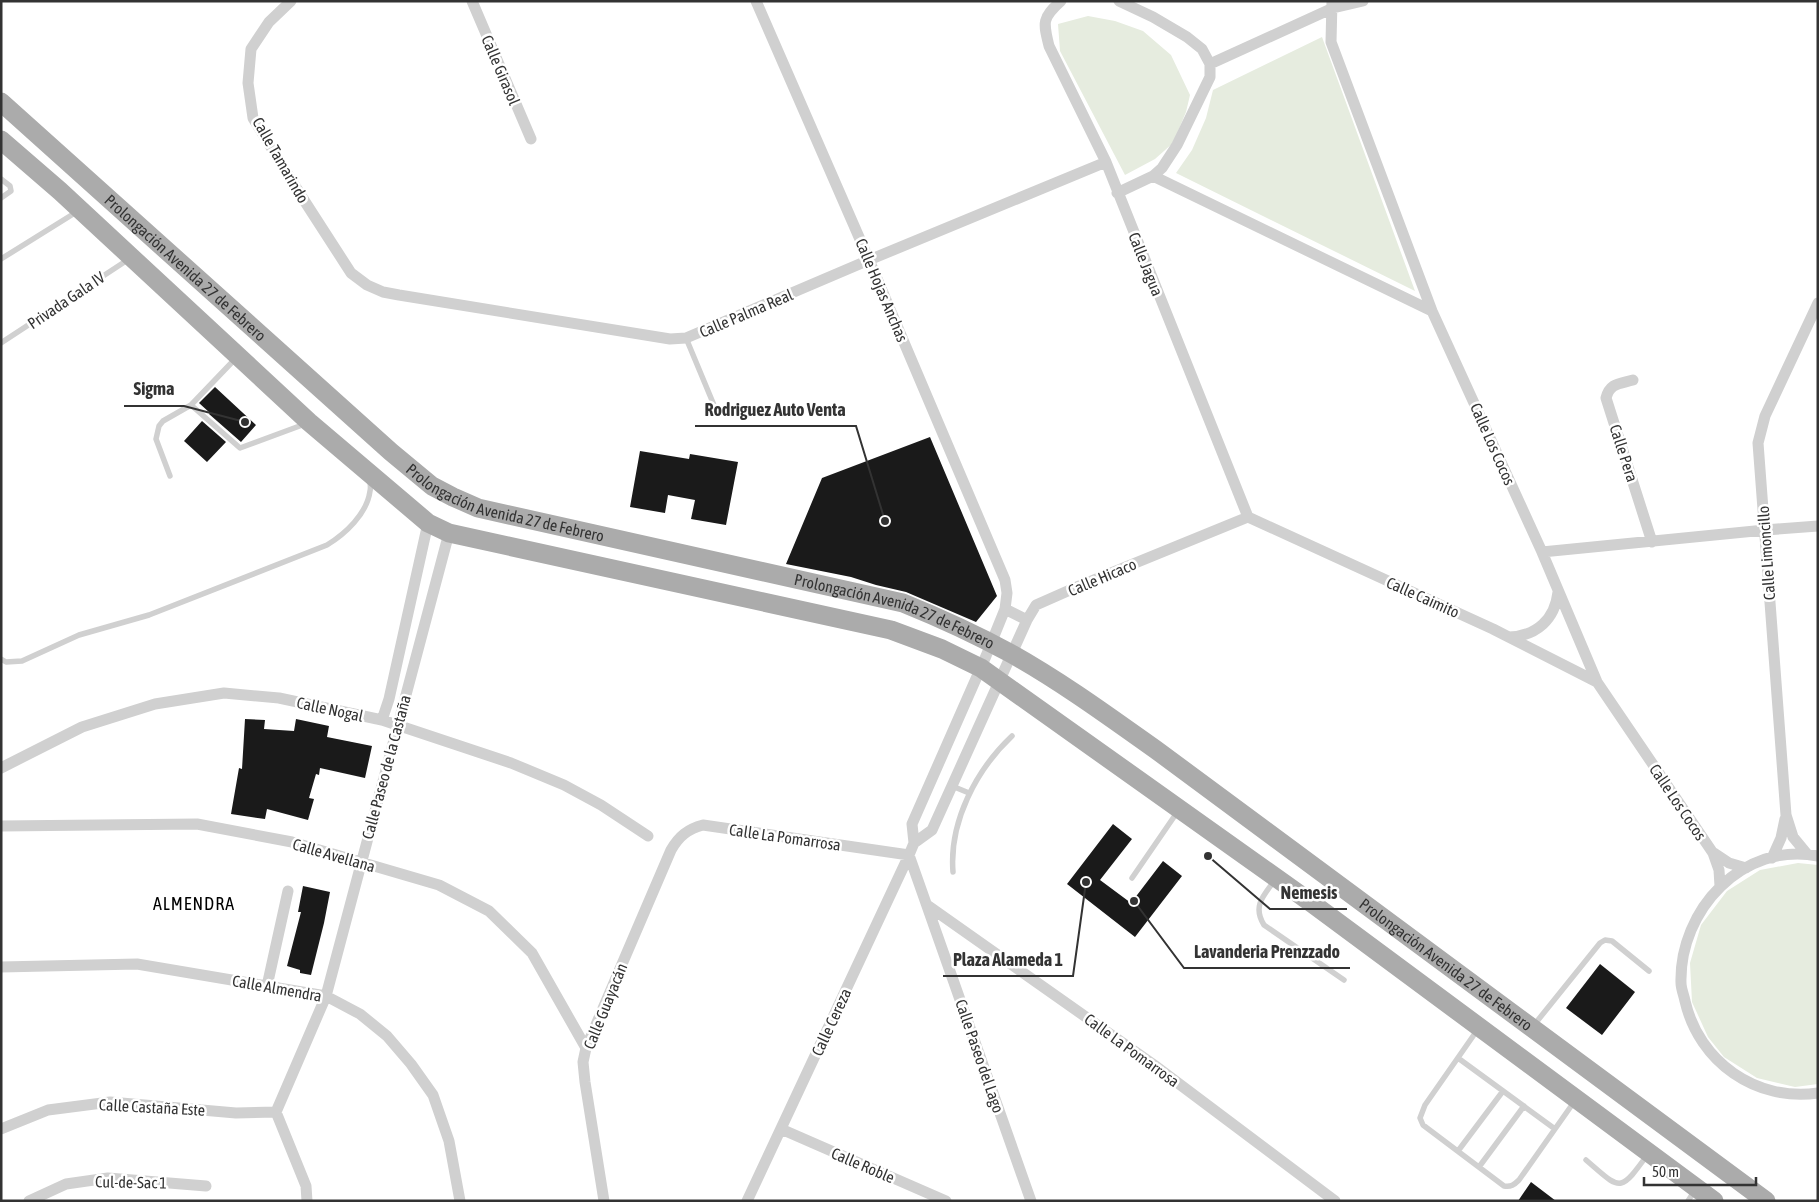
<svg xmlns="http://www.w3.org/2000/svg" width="1819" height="1202" font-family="'Asap Condensed',sans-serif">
  <rect width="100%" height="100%" fill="#fff"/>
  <path fill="#e6ecdf" d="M1088,16L1115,21L1143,31L1171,55L1190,95L1186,112L1173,143L1155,159L1125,175L1060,51L1058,24Z
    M1322,37L1415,291L1176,173L1192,150L1206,118L1213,90Z
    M1798,863L1818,865V1084L1795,1087L1757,1078L1724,1057L1708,1037L1692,1002L1690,963L1701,925L1727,891L1760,870Z"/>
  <path fill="#1a1a1a" d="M215,387L256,425L241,442L209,414L210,413L199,403Z
    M202,421L226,442L207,462L184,441Z
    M930,437L997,596L976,622L906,592L876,585L851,577L786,564L822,478Z
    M640,451L689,459L690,454L738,462L726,525L691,519L695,500L668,495L665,513L630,507Z
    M245,719L265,720L264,729L294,731L296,719L329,726L327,737L372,746L365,778L320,768L319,775L316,774L309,798L314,799L308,820L267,809L265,819L231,814L239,768L242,769Z
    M1113,824L1132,839L1100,880L1131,903L1163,861L1182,876L1135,937L1067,884Z
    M303,886L330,892L324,923L311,975L300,973V970L287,966L301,912H298Z
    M1600,964L1635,992L1602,1035L1566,1008Z
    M1531,1182L1556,1201H1518Z"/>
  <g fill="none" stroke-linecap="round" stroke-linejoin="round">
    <path stroke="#d0d0d0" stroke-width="5.5" d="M1,179L10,186L11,191L1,198
      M1,259L78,211
      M686,338L716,410
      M1,343L129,259
      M191,405L240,448L305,424
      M170,476L156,439L159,426L163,421L191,405L236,358
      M1,659L6,662L22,661L79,635L149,615L327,545C345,534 367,514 370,491C371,488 370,483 370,480
      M952,786L969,793
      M953,872C949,822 976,770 1012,736
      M1132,878L1178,811
      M1275,880C1264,895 1252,906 1264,925L1344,980
      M1534,1025L1600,943L1605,940L1612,941L1649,971
      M1478,1029L1425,1105L1420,1118L1423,1125L1504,1186C1511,1187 1514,1185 1519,1180L1574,1102
      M1458,1058L1555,1129
      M1458,1151L1503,1091
      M1586,1160C1621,1190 1619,1194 1648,1154
      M1479,1167L1524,1106
      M1688,1201L1695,1190"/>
    <path stroke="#d0d0d0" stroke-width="11" d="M291,1L269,22L251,49L248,83L253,118L300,194L351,273L367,285L383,292L399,295L670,339L686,338L869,260L1106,162
      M472,1L531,139
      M1061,1C1042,18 1043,22 1049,46L1106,162L1248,517
      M1332,1L1331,42L1432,311L1542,552L1597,682L1713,853L1719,870L1720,886
      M1210,64L1333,8L1363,1
      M1153,176L1432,311
      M1117,193L1153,176L1162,168L1177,145L1210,77V64L1202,49L1187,37L1153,17L1119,1
      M1633,380C1619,384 1610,383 1606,398L1652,542
      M1248,517L1493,629L1597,682
      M1542,552L1765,530L1818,526
      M1005,609L1027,620
      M1509,637C1537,636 1555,619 1558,592
      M382,720L389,699L428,523
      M1,768L82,727L155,704L224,693L279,698L382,720L511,763L564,785L601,805L648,836
      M1,826L197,824L292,842L439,885L489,911L532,953L586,1048
      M914,843L932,830L1027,620L1036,605L1079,586L1248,517
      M1714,853L1729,863L1746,868
      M1807,854L1793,837L1786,815L1758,443L1765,416L1818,303
      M1818,856C1743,841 1679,910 1681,983C1681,989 1684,995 1685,1001C1699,1062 1756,1102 1818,1093
      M1772,858L1781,838L1785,819
      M927,905L1154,1065L1335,1201
      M1,967L137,964L326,996L360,1014L387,1036L411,1064L433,1095L449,1141L460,1201
      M267,986L288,891
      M276,1112L326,996L449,533
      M276,1112L306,1186L307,1201
      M1,1129L48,1110L110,1102L236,1113L276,1112
      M781,1129L946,1201
      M29,1201L66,1184L108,1178L206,1186
      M604,1201L585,1082L583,1062L586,1048L671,850C679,836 688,829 703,825L909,855L1031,1201
      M747,1201L909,855L914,843L912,824L986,656L1005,609L1007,593L1005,580L869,260L756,1"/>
    <g stroke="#ababab" stroke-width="19">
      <path id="s1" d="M1,102L391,452L432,486L453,497L478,508L903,603C940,618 975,634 1010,653C1062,682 1111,718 1159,752L1766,1201"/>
      <path d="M1,140L60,191L309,422L428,523L449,533L891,630L942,649L981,668L1313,904L1714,1201"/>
    </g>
  </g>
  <g text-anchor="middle" stroke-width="5" stroke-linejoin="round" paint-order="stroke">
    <g font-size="16" fill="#333" stroke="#fff">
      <text transform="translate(501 70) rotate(67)" y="6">Calle Girasol</text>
      <text transform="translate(281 160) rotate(60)" y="6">Calle Tamarindo</text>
      <text transform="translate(1146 264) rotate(68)" y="6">Calle Jagua</text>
      <text dy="6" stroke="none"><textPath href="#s1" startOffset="248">Prolongación Avenida 27 de Febrero</textPath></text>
      <text transform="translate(882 290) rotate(67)" y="6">Calle Hojas Anchas</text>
      <text transform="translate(66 300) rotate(-34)" y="6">Privada Gala IV</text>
      <text transform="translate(746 313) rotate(-23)" y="6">Calle Palma Real</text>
      <text transform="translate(1493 444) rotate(66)" y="6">Calle Los Cocos</text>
      <text transform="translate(1624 453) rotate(72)" y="6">Calle Pera</text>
      <text dy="6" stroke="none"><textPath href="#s1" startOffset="652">Prolongación Avenida 27 de Febrero</textPath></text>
      <text transform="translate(1766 553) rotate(-94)" y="6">Calle Limoncillo</text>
      <text transform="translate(1102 577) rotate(-23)" y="6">Calle Hicaco</text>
      <text transform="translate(1423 597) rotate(24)" y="6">Calle Caimito</text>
      <text dy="6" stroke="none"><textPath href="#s1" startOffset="1058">Prolongación Avenida 27 de Febrero</textPath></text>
      <text transform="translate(330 709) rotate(12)" y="6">Calle Nogal</text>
      <text transform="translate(386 767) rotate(-75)" y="6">Calle Paseo de la Castaña</text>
      <text transform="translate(1678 802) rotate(56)" y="6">Calle Los Cocos</text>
      <text transform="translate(785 837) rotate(8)" y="6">Calle La Pomarrosa</text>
      <text transform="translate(334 855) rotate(16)" y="6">Calle Avellana</text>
      <text dy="6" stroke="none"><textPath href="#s1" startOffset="1718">Prolongación Avenida 27 de Febrero</textPath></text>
      <text transform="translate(277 988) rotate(10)" y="6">Calle Almendra</text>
      <text transform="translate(605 1006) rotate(-68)" y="6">Calle Guayacán</text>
      <text transform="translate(831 1022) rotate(-65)" y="6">Calle Cereza</text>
      <text transform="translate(1132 1050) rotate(36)" y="6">Calle La Pomarrosa</text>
      <text transform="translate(980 1056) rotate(71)" y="6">Calle Paseo del Lago</text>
      <text transform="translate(152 1107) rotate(3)" y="6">Calle Castaña Este</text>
      <text transform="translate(863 1165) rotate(23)" y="6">Calle Roble</text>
      <text transform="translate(131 1182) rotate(1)" y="6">Cul-de-Sac 1</text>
    </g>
    <g font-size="18" letter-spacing="1" fill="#000" stroke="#fff">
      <text x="194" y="910">ALMENDRA</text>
    </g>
  </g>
  <path fill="none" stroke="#333" stroke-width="2" d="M245 422L184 406H124M885 521L856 426H695M1208 856L1270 909H1347M1134 901L1184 968H1350M1086 882L1073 976H943"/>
  <g fill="#333" stroke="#fff" stroke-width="2">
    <circle cx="245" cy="422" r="5"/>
    <circle cx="885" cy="521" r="5"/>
    <circle cx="1208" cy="856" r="5"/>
    <circle cx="1134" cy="901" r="5"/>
    <circle cx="1086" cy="882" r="5"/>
  </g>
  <g font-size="18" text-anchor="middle" font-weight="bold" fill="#333" stroke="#fff" stroke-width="5" stroke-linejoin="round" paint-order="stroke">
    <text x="154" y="395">Sigma</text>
    <text x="775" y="416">Rodriguez Auto Venta</text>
    <text x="1309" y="899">Nemesis</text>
    <text x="1267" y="958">Lavanderia Prenzzado</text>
    <text x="1008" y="966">Plaza Alameda 1</text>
  </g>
  <rect width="1819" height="1202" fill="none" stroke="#333333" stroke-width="5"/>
  <path d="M1644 1177v8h112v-8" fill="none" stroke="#333333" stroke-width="2.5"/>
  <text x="1652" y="1177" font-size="15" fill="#333333" stroke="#ffffff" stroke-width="4" paint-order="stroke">50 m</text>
</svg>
